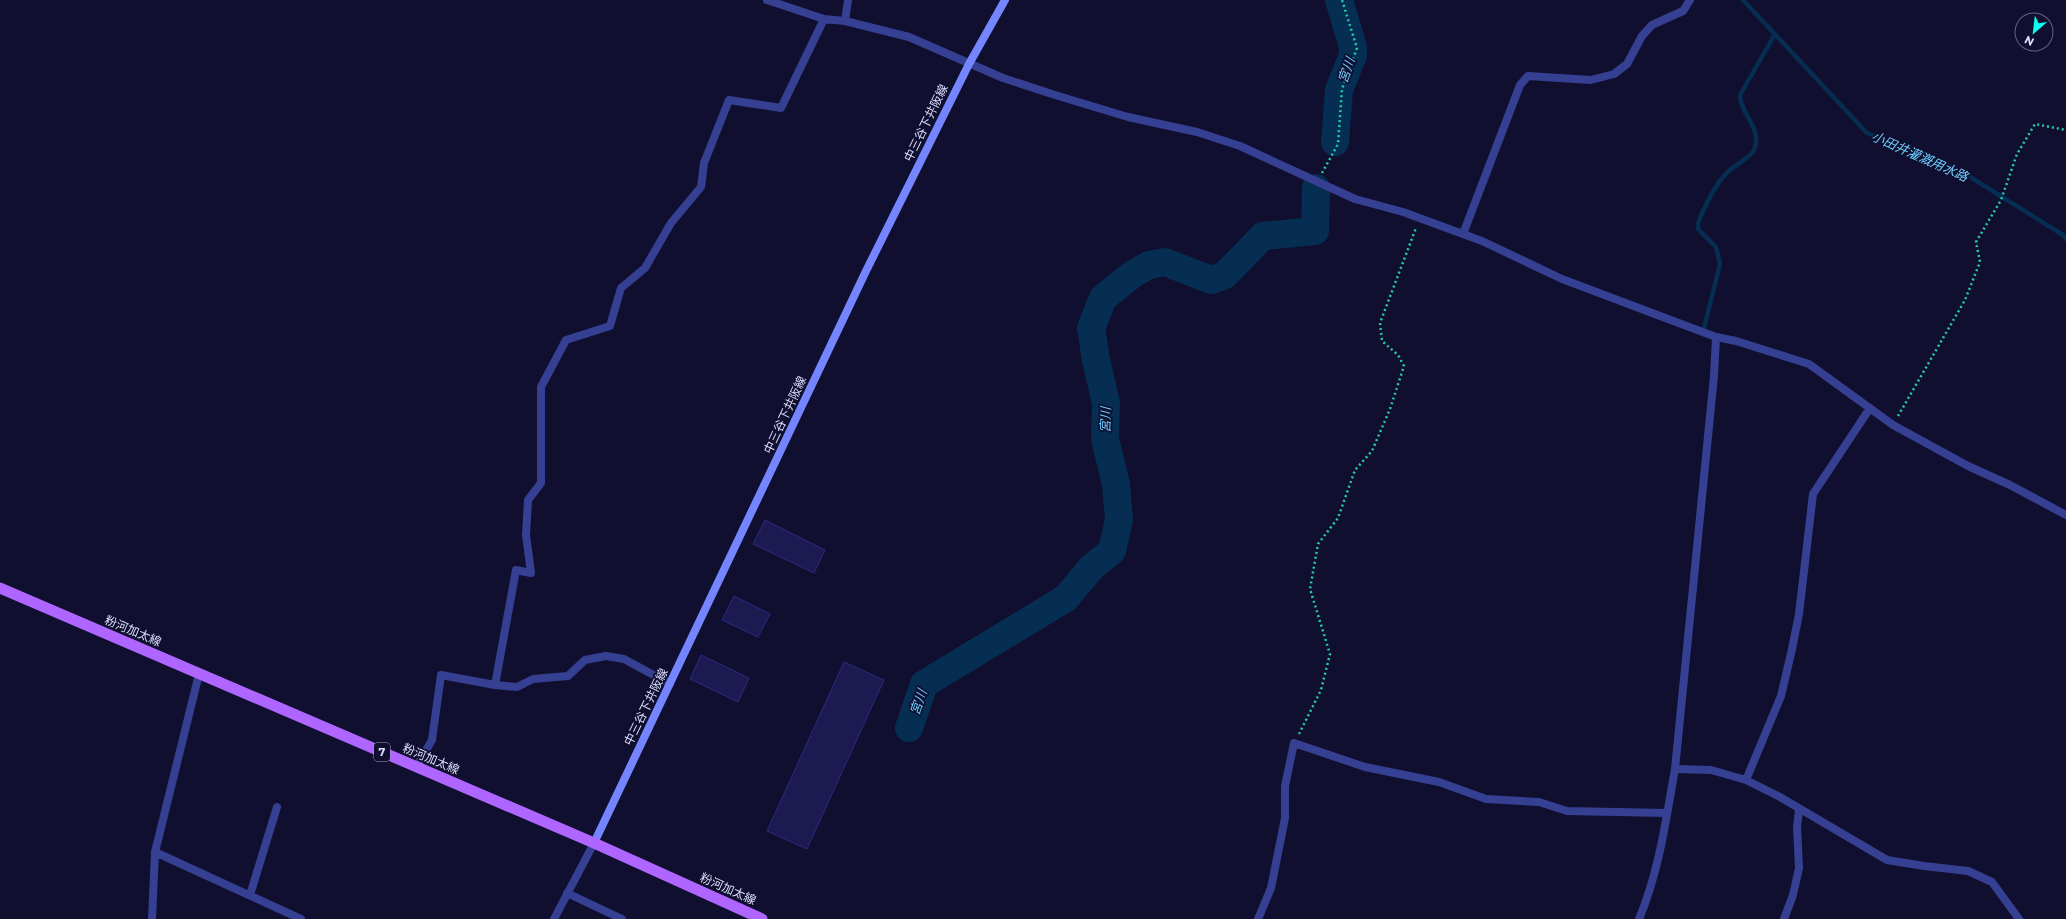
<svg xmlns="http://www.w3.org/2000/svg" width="2066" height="919" font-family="Montserrat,'Noto Sans JP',sans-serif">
  <rect width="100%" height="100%" fill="#100f2f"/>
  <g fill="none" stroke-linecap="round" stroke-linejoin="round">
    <path stroke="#062d52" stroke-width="4.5" d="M1743,0L1867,133L1959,170L2063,235L2066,239
      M1704,328L1720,264L1716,247L1698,229V223C1705,206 1715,183 1729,171C1738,162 1755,157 1756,143C1758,125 1740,112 1740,95L1775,34"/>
    <path stroke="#062d52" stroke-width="28" d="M1335,142L1339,90L1353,55V47L1339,0
      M909,728L924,684L1066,598L1092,567L1112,551L1119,520L1116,484L1105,439L1106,403L1096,360L1091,328L1103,298L1133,274L1149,265L1165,262L1211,280L1225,275L1263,236L1315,231L1316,188"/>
  </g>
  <path fill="#1d1a52" stroke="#2e2980" d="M765,520L825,550L814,573L753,544Z
    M734,596L770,614L758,637L722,620Z
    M701,655L749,678L738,702L690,679Z
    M844,662L884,680L807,849L767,831Z"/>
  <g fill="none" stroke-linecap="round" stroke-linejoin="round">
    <path stroke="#25ccaa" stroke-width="2.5" stroke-dasharray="2 3" stroke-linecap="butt" d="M1322,173L1338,144L1342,89L1357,48L1342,0
      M1898,416L1965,300L1980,262L1976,242L2001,200L2017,154L2035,124L2066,130
      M1299,734L1321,690L1330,654L1310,589L1318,544L1338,518L1355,470L1372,451L1390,409L1404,366L1398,355L1382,341L1380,323L1416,228"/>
    <path stroke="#364093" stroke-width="8" d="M767,0L824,19L845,21L909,37L1003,78L1055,95L1128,117L1197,132L1240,146L1355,199L1403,212L1482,241L1562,279L1676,322L1716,337L1736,341L1809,364L1893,425L1968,466L2010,485L2066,515
      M845,21L848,0
      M1463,234L1520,85L1528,76L1591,80L1614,74L1627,64L1642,36L1652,25L1683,11L1690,0
      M495,685L516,570L531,573L526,535L528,500L541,483V387L566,340L610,326L621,288L645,268L671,223L701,187L704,163L729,100L781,108L824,19
      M417,766L432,740L441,675L495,685L517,687L533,679L568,676L585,660L606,656L624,659L670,684
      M1675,769L1711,770L1746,780L1780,797L1887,860L1924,866L1968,871L1992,882L2019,919
      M1746,780L1781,696L1792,649L1799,614L1813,494L1870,408
      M155,852L301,919
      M567,893L622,919
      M250,895L277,807
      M152,919L155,852L199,674
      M554,919L594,843
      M1258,919L1271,888L1285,818V786L1294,743L1365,767L1439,782L1486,799L1539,802L1567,811L1667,813
      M1784,919L1793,895L1799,868L1797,827L1799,810"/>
    <path stroke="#364093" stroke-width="8" d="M1639,919C1659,872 1666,819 1675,769L1714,376L1716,337"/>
    <path stroke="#7585ff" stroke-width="8" d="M594,843L866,271L969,64L1005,0"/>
    <path stroke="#af65ff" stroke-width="11" d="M0,588L594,843L762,919"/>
  </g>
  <g text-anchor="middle" stroke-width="3.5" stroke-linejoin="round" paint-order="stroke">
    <rect fill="#100f2f" stroke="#a0a1c1" stroke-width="1" x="374" y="743" width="16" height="18" rx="3"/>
    <g font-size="11" font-weight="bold" fill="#dedfff">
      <text x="382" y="756">7</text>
    </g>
    <g font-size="12" fill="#dedfff" stroke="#100f2f">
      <text transform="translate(926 123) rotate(-64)" y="4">中三谷下井阪線</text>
      <text transform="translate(785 415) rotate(-65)" y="4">中三谷下井阪線</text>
      <text transform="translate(133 631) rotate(23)" y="4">粉河加太線</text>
      <text transform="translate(646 707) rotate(-64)" y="4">中三谷下井阪線</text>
      <text transform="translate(431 759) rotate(23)" y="4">粉河加太線</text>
      <text transform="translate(728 889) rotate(24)" y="4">粉河加太線</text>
    </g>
    <g font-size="13" font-style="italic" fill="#6cd0ff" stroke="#100f2f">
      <text transform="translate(1346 70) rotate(-71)" y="5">宮川</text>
      <text transform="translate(1920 156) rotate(24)" y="5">小田井灌漑用水路</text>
      <text transform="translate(1105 420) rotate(-89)" y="5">宮川</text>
      <text transform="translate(918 702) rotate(-71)" y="5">宮川</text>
    </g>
  </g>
  <g transform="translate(2034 32) rotate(208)"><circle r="19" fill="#100f2f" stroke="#626282"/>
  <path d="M0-3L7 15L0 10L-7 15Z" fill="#0afff4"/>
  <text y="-6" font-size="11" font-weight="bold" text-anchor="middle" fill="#dedfff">N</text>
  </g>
</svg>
